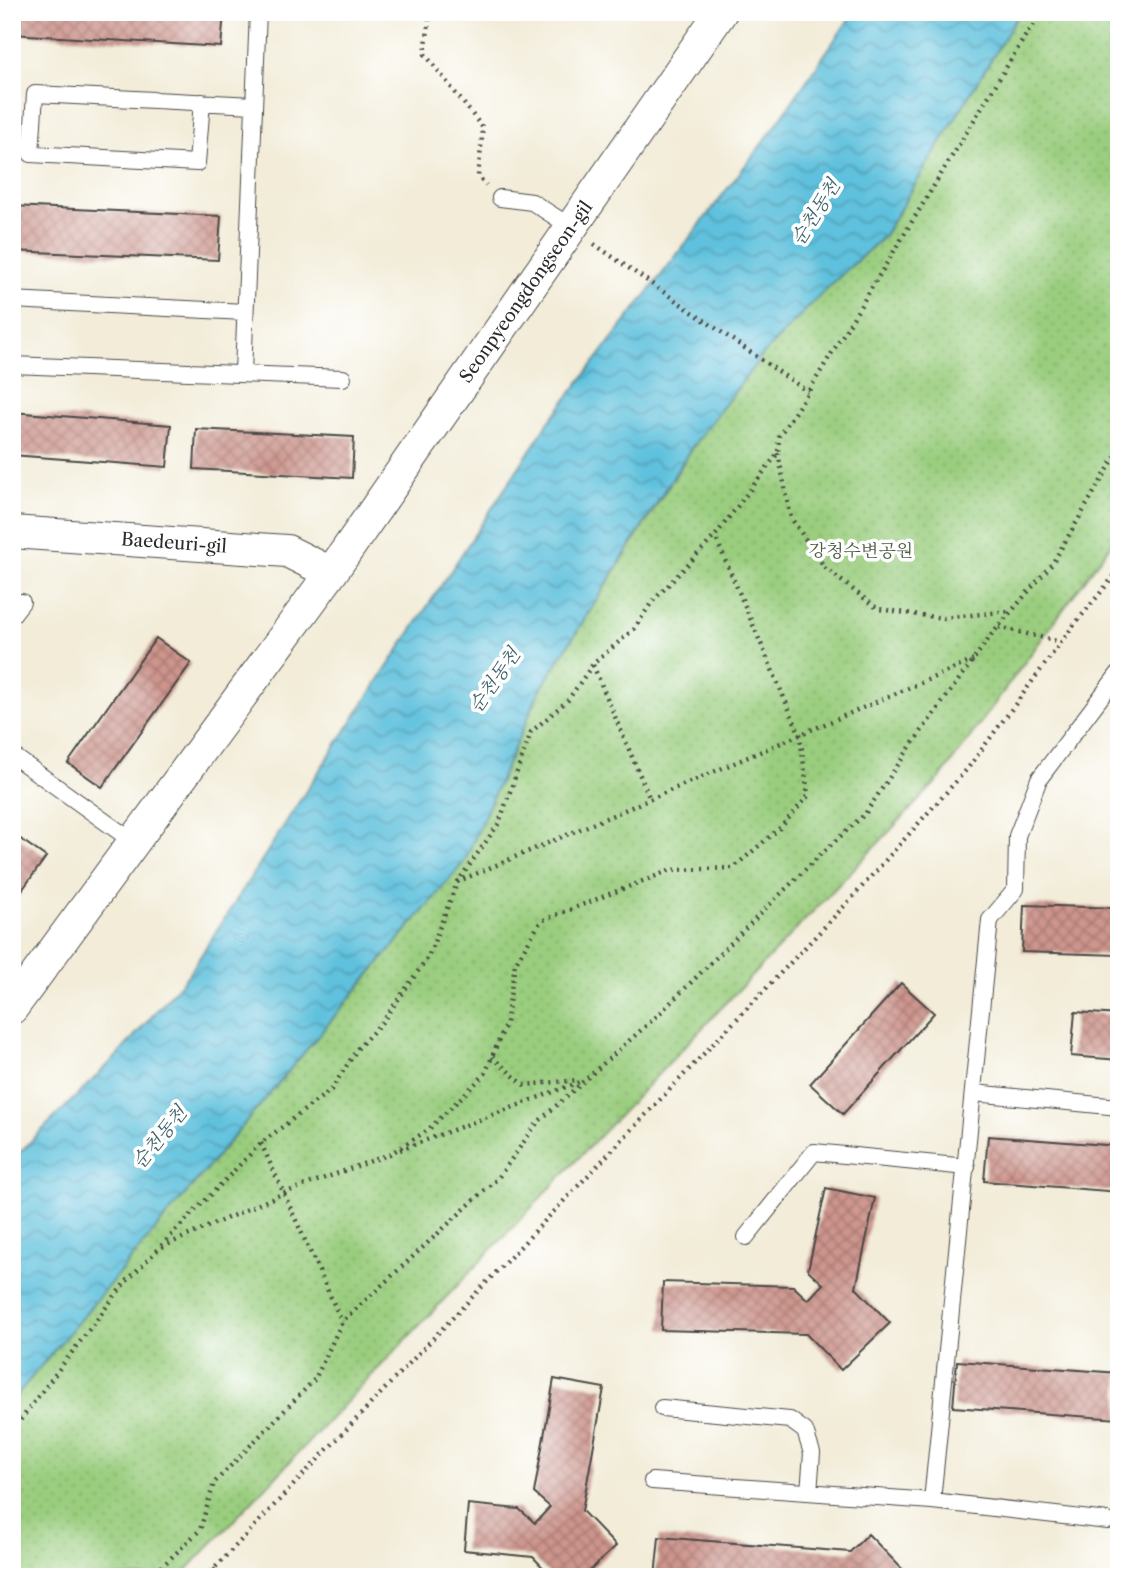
<svg xmlns="http://www.w3.org/2000/svg" width="1131" height="1589" font-family="'Libre Caslon Text','Noto Serif KR',serif">
  <defs>
    <pattern id="park-dots" width="8" height="8" patternUnits="userSpaceOnUse" patternTransform="scale(1.75)"><rect width="8" height="8" fill="#9acd7e"/><path d="M2 2h.1M6 6h.1" fill="none" stroke="#85b06d" stroke-width="1.8" stroke-linecap="round"/></pattern>
    <pattern id="water-waves" width="16" height="10" patternUnits="userSpaceOnUse" patternTransform="scale(1.75)"><rect width="16" height="10" fill="#5fc1dd"/><path d="M0 5q4-4 8 0t8 0" fill="none" stroke="#4f9db3"/></pattern>
    <pattern id="building-cross-hatch" width="8" height="8" patternUnits="userSpaceOnUse" patternTransform="scale(1.75)"><rect width="8" height="8" fill="#ce958d"/><path d="M0 0l8 8M0 8l8-8" fill="none" stroke="#a77a73"/></pattern>
  </defs>
  <rect width="100%" height="100%" fill="#fff"/>
  <filter id="ink" filterUnits="userSpaceOnUse"><feTurbulence type="fractalNoise" baseFrequency=".0143" numOctaves="2"/><feDisplacementMap in="SourceGraphic" scale="14" xChannelSelector="R" yChannelSelector="G"/><feConvolveMatrix kernelMatrix="1 2 1 2 8 2 1 2 1" color-interpolation-filters="sRGB"/></filter>
  <filter id="wash" filterUnits="userSpaceOnUse"><feTurbulence type="fractalNoise" baseFrequency=".00686" numOctaves="4" result="noise"/><feDisplacementMap in="SourceGraphic" scale="28" xChannelSelector="R" yChannelSelector="G"/><feGaussianBlur stdDeviation="1.57" result="paint"/><feColorMatrix in="noise" values="0 0 0 0 0 0 0 0 0 0 0 0 0 0 0 0 0 1.4 0 .05"/><feComposite in="paint" operator="in"/></filter>
  <g filter="url(#wash)">
    <rect width="100%" height="100%" fill="#f2ecd8"/>
    <path fill="url(#park-dots)" stroke="#627c54" stroke-width="2" d="M1020,12H1119V533L941,777L180,1577H12V1405L20,1391L464,862L539,692L697,441L765,352L827,288L883,237Z"/>
    <path fill="url(#water-waves)" stroke="#457684" stroke-width="2" d="M854,12H1020L883,237L827,288L765,352L692,447L539,692L464,862L20,1391L12,1405V1160L118,1055L189,974L306,791L548,423L774,128Z"/>
    <g id="blocks">
      <path fill="url(#building-cross-hatch)" d="M12,12H224L221,47L12,34Z
        M12,206L221,216L218,260L12,251Z
        M12,412L171,425L167,467L12,455Z
        M196,429L354,437L352,478L194,469Z
        M156,638L191,663L102,787L68,763Z
        M12,833L46,857L12,904Z
        M1024,905L1119,908V955L1022,952Z
        M901,983L934,1013L843,1114L810,1084Z
        M1075,1012L1119,1015V1060L1071,1056Z
        M988,1136L1119,1146V1192L984,1181Z
        M826,1188L875,1198L856,1288L890,1323L841,1370L806,1334L661,1330L663,1282L793,1286L808,1300L823,1284L808,1270Z
        M957,1361L1119,1373V1419L953,1407Z
        M554,1379L604,1388L582,1511L616,1546L583,1577H552L533,1557L464,1550L468,1504L519,1509L535,1523L550,1507L534,1493Z
        M868,1534L910,1577H655L659,1537L850,1552Z"/>
    </g>
  </g>
  <g filter="url(#ink)">
    <use href="#blocks" fill-opacity="0" stroke="#494845" stroke-width="2"/>
    <g fill="none" stroke-linecap="round" stroke-linejoin="round">
      <defs>
        <path id="lane" d="M202,102L197,163L31,154L35,94L254,105
          M500,198L532,202L571,227
          M12,300L245,312
          M12,365L343,378
          M243,372L258,12
          M12,615L22,602
          M12,755L135,843
          M974,1093L1119,1107
          M746,1237L814,1152L967,1167
          M662,1408L790,1420L805,1431L812,1453L809,1492
          M652,1481L932,1501
          M1108,1521L932,1501L990,920L1016,889L1017,836L1039,779L1119,673"/>
        <path id="street" d="M12,532L287,551L331,573
          M12,1008L331,573L721,12"/>
      </defs>
      <use href="#lane" stroke="#494845" stroke-width="18"/>
      <use href="#street" stroke="#494845" stroke-width="34"/>
      <path stroke="#494845" stroke-width="4.5" stroke-dasharray="2 5" stroke-linecap="butt" d="M430,12L425,54L483,128L478,176L486,185
        M594,244L808,392
        M778,453L791,518L825,568L878,609L942,618L1011,611
        M999,627L1061,642
        M593,665L650,799
        M457,882L974,660
        M492,1057L524,1085L578,1080
        M261,1143L342,1322
        M400,1150L582,1081
        M162,1247L284,1193L390,1154L428,1130L485,1074L506,1023L515,964L541,921L671,870L733,868L781,827L808,796L800,735L715,536
        M12,1431L124,1284L261,1143L331,1090L358,1048L383,1021L428,957L457,883L499,823L531,732L568,700L593,664L634,629L652,602L715,536L778,453L779,436L808,392L1026,35L1043,12
        M213,1569L224,1577
        M151,1577L200,1530L214,1483L315,1379L342,1322L498,1178L538,1122L658,1015L821,854L865,814L910,747L992,634L1052,564L1119,450
        M206,1577L851,899L968,768L1074,625L1119,570"/>
      <use href="#lane" stroke="#fff" stroke-width="16"/>
      <use href="#street" stroke="#fff" stroke-width="32"/>
    </g>
  </g>
  <g text-anchor="middle" stroke-width="7" stroke-linejoin="round" paint-order="stroke">
    <g font-size="18" fill="#2b2b2b" stroke="#fff">
      <text transform="translate(526 292) rotate(-55)" y="6">Seonpyeongdongseon-gil</text>
      <text transform="translate(174 543) rotate(4)" y="6">Baedeuri-gil</text>
    </g>
    <g font-size="18" fill="#4c5c44" stroke="#fff">
      <text x="861" y="557">강청수변공원</text>
    </g>
    <g font-size="19" font-style="italic" fill="#3d6069" stroke="#fff">
      <text transform="translate(815 212) rotate(-58)" y="7">순천동천</text>
      <text transform="translate(494 680) rotate(-55)" y="7">순천동천</text>
      <text transform="translate(159 1137) rotate(-51)" y="7">순천동천</text>
    </g>
  </g>
  <rect width="1131" height="1589" fill="none" stroke="#fff" stroke-width="42"/>
</svg>
